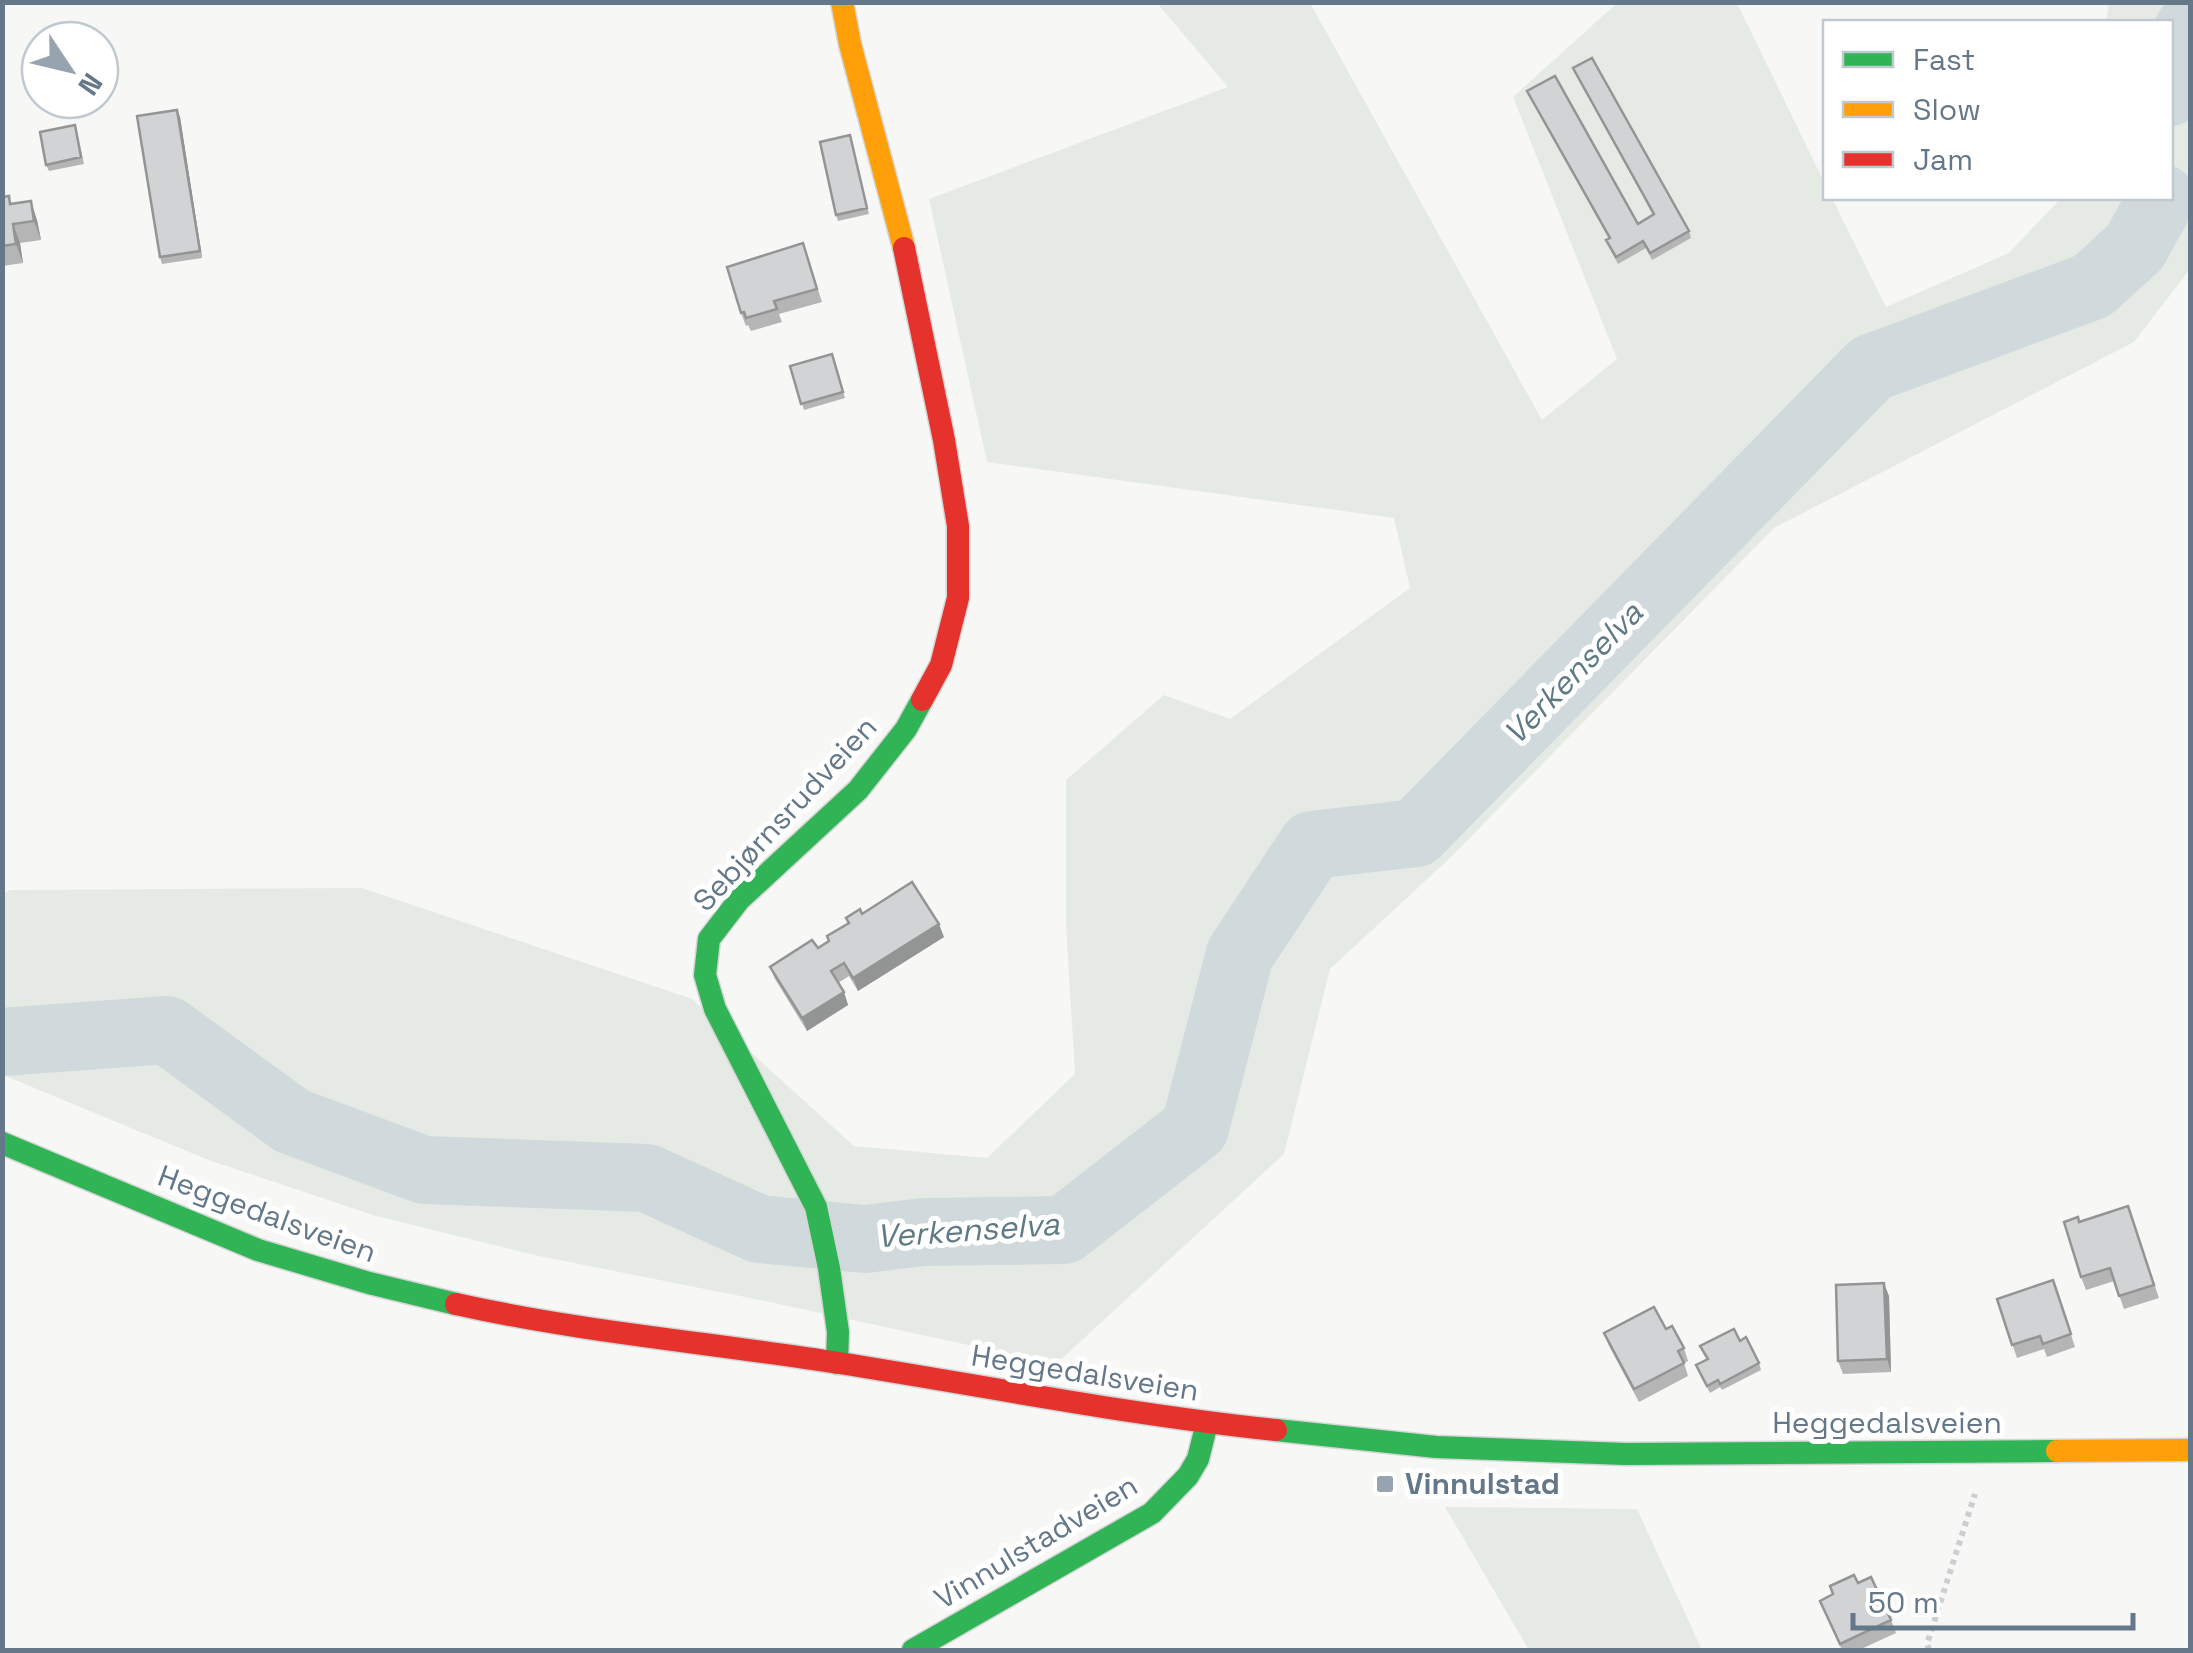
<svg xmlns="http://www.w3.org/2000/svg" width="2193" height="1653" font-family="'Space Grotesk',sans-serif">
  <rect width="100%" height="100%" fill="#f7f7f6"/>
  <path fill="#e6eae4" d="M1157,3H1310L1542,420L1617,359L1513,97L1617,3H1737L1825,184L1826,198H1832L1886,307L2009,253L2061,198H2170V22H2106L2109,3H2190V269L2134,342L1774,528L1451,857L1330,969L1284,1154L1056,1364L765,1301L534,1255L373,1215L206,1159L3,1075V893L11,890L362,888L692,999L854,1146L987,1158L1075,1074L1066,924V780L1164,695L1230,719L1410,588L1394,518L987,462L929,199L1228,87Z
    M1445,1507L1637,1509L1702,1650H1529Z"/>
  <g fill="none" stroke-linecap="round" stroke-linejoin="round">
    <path stroke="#d0d9dc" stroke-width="68" d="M2170,92L2173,55L2190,27
      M2,1042L167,1030L292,1121L424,1170L647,1178L759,1229L865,1239L924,1232L1064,1230L1195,1128L1240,954L1312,845L1416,833L1871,368L2092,286L2135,247L2162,198"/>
    <defs>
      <path id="fast" d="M2,1143L258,1250L369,1283L456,1304
        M837,1363L838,1332L829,1268L816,1207L715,1009L705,975L709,939L739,900L858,790L906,729L922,700
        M1276,1430L1436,1447L1625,1454L2057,1451
        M913,1650L1152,1513L1188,1476L1198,1459L1207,1423"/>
      <path id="slow" d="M842,2L850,44L904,248
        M2057,1451L2190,1450"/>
      <path id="jam" d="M904,248L944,440L958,526V598L941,665L922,700
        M456,1304C582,1332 712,1343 839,1363C985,1386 1130,1415 1276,1430"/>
    </defs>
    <use href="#fast" stroke="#d4d5d5" stroke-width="25"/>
    <use href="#slow" stroke="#d4d5d5" stroke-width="25"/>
    <use href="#jam" stroke="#d4d5d5" stroke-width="25"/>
    <path stroke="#cccecf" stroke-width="6" stroke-dasharray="5 5" stroke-linecap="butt" d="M1929,1650L1927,1644L1975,1494"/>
    <use href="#fast" stroke="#30b455" stroke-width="22"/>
    <use href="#slow" stroke="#ff9f0a" stroke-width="22"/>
    <use href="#jam" stroke="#e5322d" stroke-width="22"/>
  </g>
  <path fill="#b5b5b6" d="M1573,68L1689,231L1691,238L1652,260L1646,248L1618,264L1609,247L1606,240L1609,239L1530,97L1527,91L1638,224L1653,215Z
    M177,110L180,117L202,258L162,264L160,257Z
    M77,132L84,164L49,171L46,165Z
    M850,135L869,214L838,221L836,215Z
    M2,197L37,220L41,240L20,243L23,263L2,266Z
    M803,243L822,302L779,314L782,322L751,331L748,325L746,326L741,313Z
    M832,354L845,398L804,410L790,366Z
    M862,914L944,937L858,991L849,976L838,983L844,992L848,1005L807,1031L775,979L770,967L818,948L829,941L827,936L848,923L846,918Z
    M2128,1206L2159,1298L2124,1309L2114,1281L2086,1290L2081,1277L2079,1222Z
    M2053,1280L2075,1347L2047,1357L2044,1349L2017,1358L1997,1299Z
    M1889,1296L1891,1372L1843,1374L1838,1361Z
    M1666,1329L1684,1348L1688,1361L1684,1363L1688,1376L1639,1402L1609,1346L1604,1333Z
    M1740,1341L1759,1363L1761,1370L1722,1390L1720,1387L1710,1393L1696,1365L1707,1360L1700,1346Z
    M1858,1583L1878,1592L1889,1603L1894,1616L1890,1617L1896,1633L1859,1650H1842L1820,1601Z"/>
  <path fill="#939494" d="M177,110L180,117L202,258L200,251Z
    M31,201L37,220L41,240L34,221Z
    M13,224L20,243L23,263L16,244Z
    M939,924L944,937L858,991L853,978Z
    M844,992L848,1005L807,1031L802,1018Z
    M1884,1283L1889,1296L1891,1372L1887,1359Z"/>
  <path fill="#d2d3d4" stroke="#939494" stroke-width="2.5" d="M1592,58L1689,231L1650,253L1643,241L1616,257L1606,240L1610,238L1527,91L1555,76L1638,224L1654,214L1573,68Z
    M177,110L200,251L160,257L137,116Z
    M75,125L81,157L46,165L40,132Z
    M850,135L867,208L836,215L820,142Z
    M9,196L10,204L31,201L34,221L13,224L16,244L2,246V197Z
    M803,243L817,289L774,301L777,309L746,318L744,312L741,313L727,267Z
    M832,354L843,392L801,404L790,366Z
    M912,882L939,924L853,978L844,963L831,971L844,992L802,1018L770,967L812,940L818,948L829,941L827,936L849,923L846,918L860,909L862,914Z
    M2128,1206L2154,1285L2119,1296L2110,1268L2081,1277L2064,1222L2078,1217L2079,1222Z
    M2053,1280L2071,1334L2043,1344L2040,1336L2012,1345L1997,1299Z
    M1884,1283L1887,1359L1838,1361L1836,1285Z
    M1654,1307L1666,1329L1672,1326L1684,1348L1678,1351L1684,1363L1634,1389L1604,1333Z
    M1734,1329L1740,1341L1746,1337L1759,1363L1720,1384L1718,1380L1707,1386L1696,1365L1708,1359L1700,1346Z
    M1854,1575L1858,1583L1871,1577L1878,1592L1883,1590L1889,1603L1884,1605L1891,1620L1840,1644L1820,1601L1833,1594L1830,1586Z"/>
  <rect fill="#97a4af" stroke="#fff" stroke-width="4" x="1375" y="1474" width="20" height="20" rx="5"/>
  <g text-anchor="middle" stroke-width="10" stroke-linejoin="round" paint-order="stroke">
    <g font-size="30" fill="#647889" stroke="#fff">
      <text transform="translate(785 814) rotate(-47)" y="10">Sebjørnsrudveien</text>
      <text transform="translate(267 1214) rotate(20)" y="10">Heggedalsveien</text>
      <text transform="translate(1085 1373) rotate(9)" y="10">Heggedalsveien</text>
      <text x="1887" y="1433">Heggedalsveien</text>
      <text transform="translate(1036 1542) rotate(-31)" y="10">Vinnulstadveien</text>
    </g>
    <g font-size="30" font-weight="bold" fill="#647889" stroke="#fff" text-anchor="start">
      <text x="1405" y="1494">Vinnulstad</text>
    </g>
    <g font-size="32" font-style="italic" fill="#5f7a85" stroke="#fff">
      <text transform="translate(1573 673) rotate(-46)" y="11">Verkenselva</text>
      <text transform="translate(968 1230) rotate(-4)" y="11">Verkenselva</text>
    </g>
  </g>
  <rect width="2193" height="1653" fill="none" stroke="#647889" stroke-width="10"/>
  <rect x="1823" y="20" width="350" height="180" fill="#ffffff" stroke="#c1c9d0" stroke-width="2.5"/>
  <rect x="1843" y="52" width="50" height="15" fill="#30b455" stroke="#c1c9d0" stroke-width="2.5"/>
  <text x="1913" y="70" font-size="30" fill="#647889">Fast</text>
  <rect x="1843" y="102" width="50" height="15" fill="#ff9f0a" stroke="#c1c9d0" stroke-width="2.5"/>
  <text x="1913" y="120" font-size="30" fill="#647889">Slow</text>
  <rect x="1843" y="152" width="50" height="15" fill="#e5322d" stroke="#c1c9d0" stroke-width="2.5"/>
  <text x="1913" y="170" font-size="30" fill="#647889">Jam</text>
  <g transform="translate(70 70) rotate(125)"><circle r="48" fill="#ffffff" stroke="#c1c9d0" stroke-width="2.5"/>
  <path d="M0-8L18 38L0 25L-18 38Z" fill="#97a4af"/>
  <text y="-15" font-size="28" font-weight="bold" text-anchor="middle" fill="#647889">N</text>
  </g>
  <path d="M1853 1613v15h280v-15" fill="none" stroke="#647889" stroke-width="5"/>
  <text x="1868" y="1613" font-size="30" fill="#647889" stroke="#ffffff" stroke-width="8" paint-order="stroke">50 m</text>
</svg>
